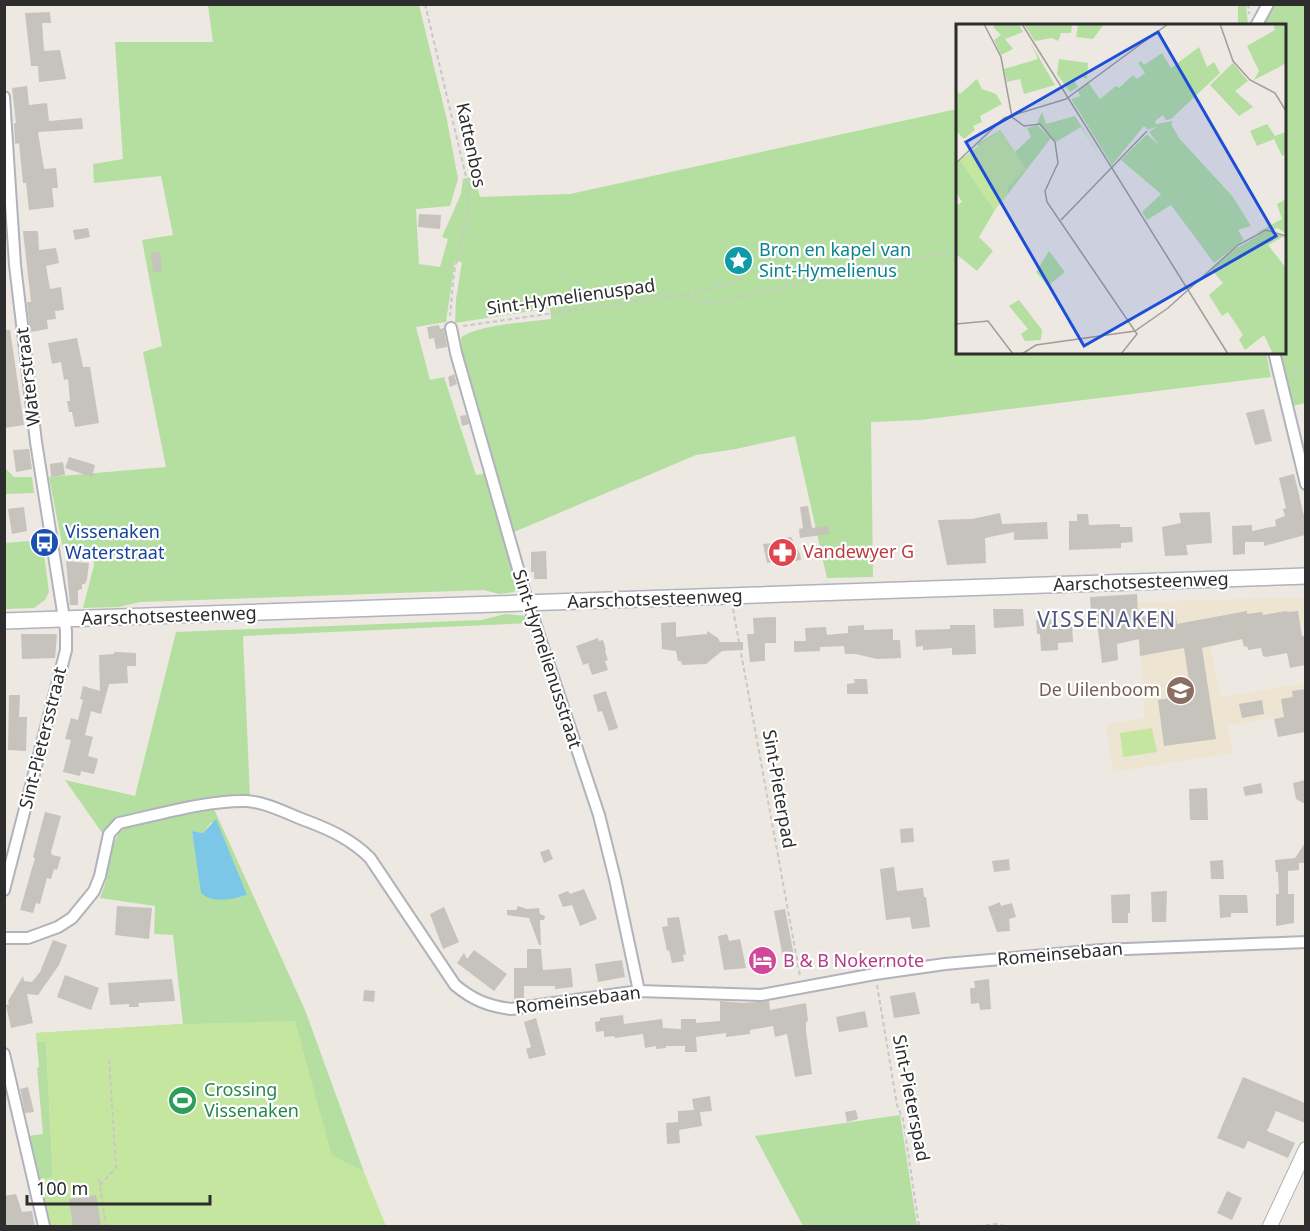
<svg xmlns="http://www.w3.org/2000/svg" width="1310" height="1231" font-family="'Noto Sans',sans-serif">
  <rect width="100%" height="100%" fill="#ede8e1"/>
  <path fill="#ede5d2" d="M1305,597V625L1210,647L1221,697L1305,683V713L1227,726L1233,753L1113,772L1106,724L1145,718L1137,602Z"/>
  <path fill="#b4dfa1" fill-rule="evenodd" d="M208,5H419L447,120L458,179L450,206L416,209L419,264L440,267L448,239L442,237L461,194L463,179L474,176L480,197L570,194L957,109L958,352L1266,353L1271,377L920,420L871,422L873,577L827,578L795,436L736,449L696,455L514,532L462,350L461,338C475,325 530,322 551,319L550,308L455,323L456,299L462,262L455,261L446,322L416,327L430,380L444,377L476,475L487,473L518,586L514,592L499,594L484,590L140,602L119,607L83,608L94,565V551L63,549L49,477L166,467L143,352L162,346L142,240L173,235L161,176L94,183L93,164L123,159L115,42H213Z
    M1238,5H1246L1248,25H1238Z
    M1274,5H1305L1306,403L1292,406L1281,353L1284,352V26H1262Z
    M5,468L14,477H32L34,493L5,494Z
    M42,540L49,592L45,600L34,608L5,609V543Z
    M505,614L527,616L530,623L243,636L250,797L118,820L111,823L105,837L65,780L135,796L176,632L482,620Z
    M214,809L305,1010L364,1172L332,1156L46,1042L53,1177L37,1180L29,1136L43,1134L37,1068L39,1067L36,1033L183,1024L173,935L154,934L155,906L100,898C103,890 106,882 107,875C111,857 110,839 126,827ZM211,822L247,895L236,898L196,855L192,831L203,833Z
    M900,1115L917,1226H803L755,1136Z"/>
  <path fill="#c5e69e" d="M1152,728L1157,752L1123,757L1120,733Z
    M295,1021L332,1156L364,1172L386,1226H48L37,1180L53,1177L46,1042H37L36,1033L183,1024Z"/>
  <path fill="#7cc7e7" d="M216,819L247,895C233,899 213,904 201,893L192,831L203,833Z"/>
  <path fill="#c6c2bc" d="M50,12L51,23H42L44,51L60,50L66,79L39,82L38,66H31L25,13Z
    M27,86L29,105L47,103L49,121L82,118L83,129L38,132L44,169L56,168L58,188H52L54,207L29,210L26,183H23L19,143L15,144L14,123H16L12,88Z
    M419,214L441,215L440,229L418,227Z
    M88,228L90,237L75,240L73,230Z
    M23,231H38L39,250L56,248L59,263L46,266L50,289L61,287L64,310L55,311L56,319L47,320L48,329L30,332L27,302H31Z
    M160,252L162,271L153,273L151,253Z
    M439,325L440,329L444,328L447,347L436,349L434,338L429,339L427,327Z
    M4,330H10L24,425L4,428Z
    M77,338L83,367H90L99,423L75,427L72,412H69L67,401H70L68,379L64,380L61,362L52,364L48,343Z
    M454,374L457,384L450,387L448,377Z
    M1264,409L1272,441L1255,445L1246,413Z
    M466,415L469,424L462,426L460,416Z
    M29,449L32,469L16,472L13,450Z
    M69,457L95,465L92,477L65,468Z
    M63,462L65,475L51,477L50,464Z
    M1294,474L1305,520V535L1264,546V542H1245V554L1233,555L1232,526L1252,525V531L1276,526L1275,520L1285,516L1283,509L1286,508L1279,478Z
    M808,506L812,528L828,526L829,534L800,538L799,529L803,528L800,507Z
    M24,507L27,531L12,534L8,509Z
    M1210,512L1212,543L1186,545L1188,555L1165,556L1162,527L1181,523L1179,513Z
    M1000,513L1002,524L1047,522L1048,539L1014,540V532L985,538L986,563L947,565L938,520L972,519Z
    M1077,514H1088L1089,525L1120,524V527H1132L1133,542L1121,543V548L1069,550V521H1077Z
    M791,537L800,554L801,560L784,563V566H775L774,562L767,563L763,544L784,542L783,538Z
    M546,551L547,579H534V572H531V552Z
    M66,561L89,563L87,579L85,584H82V589L78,590V605H70Z
    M1137,594L1138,617L1162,615V613L1175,610L1177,624L1247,611V614L1262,612L1263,615L1286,611L1288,612L1298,611L1302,636H1305V665L1290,668L1287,653L1266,657L1263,656L1261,648L1248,650L1247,646L1244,647L1242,639L1202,648L1216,739L1164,746L1158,700L1191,695L1184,648L1140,656L1139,639L1117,644L1118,660L1102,663L1096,613H1091L1090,597Z
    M993,609H1023L1024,626L994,628Z
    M776,617V643H765V661L750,662L747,634H754L753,618Z
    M1056,619V624H1072L1073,642L1058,643V650L1041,651L1040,634H1037L1036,620Z
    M676,622V637L707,634V631L718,638L720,642H743V650L722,651L706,664L682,665L681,661H678L676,651L662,649L661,623Z
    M864,625V630L893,629V640H900L901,658L877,659L856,654H845L844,646L820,647V651L794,652V641H806L805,628L826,627L827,635L848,633V626Z
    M950,625H975L976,654L952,655V648L923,650V646L916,647L915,630L950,629Z
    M21,634H57L55,658L22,659Z
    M598,638L599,641L603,640L606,650L605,651L608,660L605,661L608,670L592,675L588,663L583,665L576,646Z
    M114,652L136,653V666H127L128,683L109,684L101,714L91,711L85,735L93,737L88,756L98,759L94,774L81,771L80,776L63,772L71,740L65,739L71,718L78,720L83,700L80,699L83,686L100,691L99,655L114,654Z
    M854,679H867L868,694H847V684L855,683Z
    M1305,689V732L1278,737L1274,719L1284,717L1281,699L1293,697L1292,691Z
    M606,691L618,728L609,731L602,711L598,712L593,695Z
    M9,695H20L19,717H27L26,751L8,750Z
    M1262,700L1264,714L1242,718L1239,704Z
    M1305,780V804L1296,799L1293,783Z
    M1261,783L1263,793L1245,796L1243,787Z
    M1207,788L1208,820H1190L1189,789Z
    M45,812L61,816L51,852L52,855L61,857L57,870L54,869L51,879L47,878L40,904L36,903L33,913L20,910L35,858L33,857Z
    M913,828L914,842L901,843L900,829Z
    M1305,843V863H1299V870L1288,871V894H1294V923L1276,926V894H1279L1278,872H1276L1275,860L1295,858Z
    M549,849L553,859L544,863L540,852Z
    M1009,859L1010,870L994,872L992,861Z
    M1223,860L1224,879H1211L1210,861Z
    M894,867L897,891L923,888L924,897H926L930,927L912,929L910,917L886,920L880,869Z
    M584,889L597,919L580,926L572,905L563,907L558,895L568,891L570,894Z
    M1167,891L1166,922H1152L1151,892Z
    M1130,894V913H1128V923H1112L1111,895Z
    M1219,895H1247L1248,913H1231V917L1220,918Z
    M1000,902L1001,906L1012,903L1016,917L1009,919L1010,931L997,932L988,907Z
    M117,906L152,908L149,939L115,935Z
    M518,906L527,909L539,908L540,914L545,916L544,920H540L541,945H539L529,918L507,915V910H516Z
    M444,907L459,942L443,949L430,914Z
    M785,909L795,961L784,963L774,911Z
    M679,917L686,954L683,955L684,961L672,963L669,950L667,951L662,927L668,926L667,918Z
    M727,934L729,941L740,939L746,968L724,970L718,936Z
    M53,940L67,945L59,965L38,995L27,994L33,1023L11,1028L6,1005L9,1004L8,1001L23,976L24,981L32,982L40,972Z
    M527,949H541L543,970L571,968L573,987L555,989V986H524V1000H514V968H527Z
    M474,950L507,974L494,991L457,963L464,953L467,959Z
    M622,960L625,977L598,982L595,964Z
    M65,975L99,988L91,1010L57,997Z
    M172,979L175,1001L138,1003L139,1007H129V1004L110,1005L108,983Z
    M989,979L991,1009L980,1010L979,1003L971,1004L970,988H975L974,981Z
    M364,990L375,991L374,1002L363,1001Z
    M915,992L920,1014L894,1018L890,996Z
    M720,1001L743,1003L769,1001L770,1010L806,1003L808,1021L806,1022V1031L812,1074L795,1077L787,1034L775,1037L773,1026L750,1030V1034L726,1037V1033L696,1037L697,1052H685V1046H666V1048L656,1049V1046L645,1048L643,1034L615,1038L614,1036L604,1037V1031L596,1032L595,1022L600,1021V1018L623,1015L624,1024L662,1019L663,1028L681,1029V1019H696V1023L720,1021Z
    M865,1011L868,1027L839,1032L836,1017Z
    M536,1018L546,1055L529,1059L526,1049L531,1047L524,1022Z
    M1243,1077L1305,1103V1123L1276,1111L1267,1131L1295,1143L1288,1158L1248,1141L1244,1149L1217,1138Z
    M28,1087L34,1112L25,1113L20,1089Z
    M710,1096L712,1111L700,1112L702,1126L679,1130L680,1143L667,1144L666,1123L678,1122V1111L694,1110L692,1099Z
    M856,1110L858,1119L847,1122L845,1112Z
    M1227,1191L1242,1198L1232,1220L1217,1213Z
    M16,1194L22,1212L32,1211L35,1227H4V1196Z
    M96,1195L101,1227H73L69,1199Z"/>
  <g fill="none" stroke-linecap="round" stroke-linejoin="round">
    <defs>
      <path id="minor" d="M1256,26L1268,4
        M4,97L15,265L36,442L66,631V650L4,890
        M451,328L456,353L525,593L599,815L615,879L639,991
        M1274,352L1306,484
        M4,938H28L58,927L72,918L94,891L100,876L109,834L119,823C157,815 207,800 246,801C266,802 288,814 307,821C331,830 352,840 370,858L455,985C473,1000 488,1006 511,1009L639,991L761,995L875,974L945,964L1101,950L1306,942
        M4,1054L44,1226"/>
      <path id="tertiary" d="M1270,1226L1306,1149"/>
      <path id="secondary" d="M4,621L1306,576"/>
    </defs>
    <use href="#minor" stroke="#b1b2bc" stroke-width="14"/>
    <use href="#tertiary" stroke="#b1b2bc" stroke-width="16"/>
    <use href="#secondary" stroke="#b1b2bc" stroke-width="18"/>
    <path stroke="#c8c8c8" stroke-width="2" stroke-dasharray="4.5 3" stroke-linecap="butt" d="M425,4L468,185V210L454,273L450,316
      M1248,4L1249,14
      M695,293L697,301L711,302L747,296L865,266L958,251
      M463,326L695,293L734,283L739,276V268
      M1291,373L1306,371
      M733,609L800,976
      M877,985L897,1105L903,1119L919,1226
      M99,1179L106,1226
      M100,1185L116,1168L109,1057
      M978,1226L996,1224L1005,1226"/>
    <use href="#minor" stroke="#fff" stroke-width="10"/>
    <use href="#tertiary" stroke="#fff" stroke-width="14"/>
    <use href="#secondary" stroke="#fff" stroke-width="15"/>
  </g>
  <defs>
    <symbol id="sight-disc" viewBox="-11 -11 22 22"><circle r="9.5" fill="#0f9aa8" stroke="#fff"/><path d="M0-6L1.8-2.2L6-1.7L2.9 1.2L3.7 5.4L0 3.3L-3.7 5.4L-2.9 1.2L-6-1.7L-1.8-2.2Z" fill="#fff"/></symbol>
    <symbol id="bus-disc" viewBox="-11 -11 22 22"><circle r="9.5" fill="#1a4fb4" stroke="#fff"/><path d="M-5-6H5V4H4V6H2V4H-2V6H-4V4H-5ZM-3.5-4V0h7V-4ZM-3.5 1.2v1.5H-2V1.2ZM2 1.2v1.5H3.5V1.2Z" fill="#fff"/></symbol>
    <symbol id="pharmacy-disc" viewBox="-11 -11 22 22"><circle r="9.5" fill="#e0444e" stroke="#fff"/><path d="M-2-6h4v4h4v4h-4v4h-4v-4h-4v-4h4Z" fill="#fff"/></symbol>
    <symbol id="school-disc" viewBox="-11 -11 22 22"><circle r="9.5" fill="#8d6e63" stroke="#fff"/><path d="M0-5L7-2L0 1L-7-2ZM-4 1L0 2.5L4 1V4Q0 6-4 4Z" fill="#fff"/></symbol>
    <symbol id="hotel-disc" viewBox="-11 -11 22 22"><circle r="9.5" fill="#d1479c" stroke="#fff"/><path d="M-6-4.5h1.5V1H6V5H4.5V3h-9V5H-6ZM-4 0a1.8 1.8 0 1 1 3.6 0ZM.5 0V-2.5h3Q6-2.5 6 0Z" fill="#fff"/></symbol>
    <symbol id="stadium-disc" viewBox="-11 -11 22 22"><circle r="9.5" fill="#2e9e5b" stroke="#fff"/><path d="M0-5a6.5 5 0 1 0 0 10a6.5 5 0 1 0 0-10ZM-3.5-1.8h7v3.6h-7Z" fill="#fff"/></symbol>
  </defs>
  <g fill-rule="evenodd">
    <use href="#sight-disc" x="722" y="244" width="33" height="33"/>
    <use href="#bus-disc" x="28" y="526" width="33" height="33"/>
    <use href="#pharmacy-disc" x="766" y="536" width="33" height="33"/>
    <use href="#school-disc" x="1164" y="674" width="33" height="33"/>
    <use href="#hotel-disc" x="746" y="944" width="33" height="33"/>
    <use href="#stadium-disc" x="166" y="1084" width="33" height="33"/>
  </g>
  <g text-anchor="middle" stroke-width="4.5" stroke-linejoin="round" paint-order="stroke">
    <g font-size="18" fill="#2d2d2d" stroke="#fff">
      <text transform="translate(471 145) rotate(78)" y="6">Kattenbos</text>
      <text transform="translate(571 297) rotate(-8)" y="6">Sint-Hymelienuspad</text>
      <text transform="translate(28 377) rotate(-97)" y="6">Waterstraat</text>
      <text transform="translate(1141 582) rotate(-2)" y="6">Aarschotsesteenweg</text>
      <text transform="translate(655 599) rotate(-2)" y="6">Aarschotsesteenweg</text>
      <text transform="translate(169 616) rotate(-2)" y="6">Aarschotsesteenweg</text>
      <text transform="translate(547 659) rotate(72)" y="6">Sint-Hymelienusstraat</text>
      <text transform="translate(43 738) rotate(-76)" y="6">Sint-Pietersstraat</text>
      <text transform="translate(779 789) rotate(80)" y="6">Sint-Pieterpad</text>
      <text transform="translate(1060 954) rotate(-5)" y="6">Romeinsebaan</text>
      <text transform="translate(578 1000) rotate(-7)" y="6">Romeinsebaan</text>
      <text transform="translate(911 1098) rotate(79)" y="6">Sint-Pieterspad</text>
    </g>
    <g font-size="18" fill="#0d838f" stroke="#fff" text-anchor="start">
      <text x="759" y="256">Bron en kapel van<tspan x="759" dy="21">Sint-Hymelienus</tspan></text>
    </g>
    <g font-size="18" fill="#164399" stroke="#fff" text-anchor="start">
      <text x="65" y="538">Vissenaken<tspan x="65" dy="21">Waterstraat</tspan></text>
    </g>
    <g font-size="18" fill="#be3a42" stroke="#fff" text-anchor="start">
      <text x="803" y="558">Vandewyer G</text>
    </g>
    <g font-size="18" fill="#785e54" stroke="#fff" text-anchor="end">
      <text x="1160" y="696">De Uilenboom</text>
    </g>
    <g font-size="18" fill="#b23c85" stroke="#fff" text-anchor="start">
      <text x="783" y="967">B &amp; B Nokernote</text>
    </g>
    <g font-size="18" fill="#27864d" stroke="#fff" text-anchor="start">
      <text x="204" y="1096">Crossing<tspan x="204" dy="21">Vissenaken</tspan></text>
    </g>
    <g font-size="21" letter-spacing="1.5" fill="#50567b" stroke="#fff">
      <text x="1107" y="627">VISSENAKEN</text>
    </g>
  </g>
  <g transform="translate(956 24)">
    <rect width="330" height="330" fill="#ede8e1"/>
    <path d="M40,0H63L67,8L49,15L57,25L45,31L38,16L45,11L37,3ZM68,0H148L137,15L120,13L122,2L116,1L115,9H105L102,17L96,14L79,17ZM317,0H330L329,40L298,56L303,47L291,22L319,6ZM74,18L99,61L68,70L64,55L51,58L48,45L82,35ZM243,23L251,43L258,38L264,49L215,95L210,96L207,91L199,97L200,100L217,97L215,100L223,114L277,173L295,202L282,206L288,216L258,239L215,181L191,196L186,188L205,170L165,136L191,110L203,121L193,108L202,102L192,106L188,102L156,141L115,75L124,72L122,67L132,58L144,75L160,62L163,64L177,51L181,55L189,49L182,39L185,37L188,41L206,29L215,44ZM103,35L132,39L131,55L124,52L118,56L122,63L114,68L101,50ZM277,39L292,57L279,67L297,83L283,92L254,61ZM21,55L26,65L40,70L46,80L24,92L26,98L17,102L19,106L8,115L0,107V66L4,70ZM86,88L90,100L119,92L153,146L125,103L100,118L81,99ZM311,100L319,112L330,108V130L326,132L318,115L301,122L294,107ZM81,101L95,114L52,170L21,120L44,106L59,128L75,113L71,104ZM4,136L39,186L23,213L37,227L21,247L0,230V182L6,178L0,168V140ZM330,175V210L322,204L300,209L326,195L321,180ZM312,206L328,212L312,221L330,244V330H317L308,311L289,326L283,315L287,311L272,288L266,292L253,271L267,259L255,245L279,225ZM93,227L109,248L92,262L80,248ZM63,276L86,306L85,316L69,317L65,310L72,305L53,282Z" fill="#b4dfa1"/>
    <path d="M44,106L70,145L52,163V170L39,186L4,136Z" fill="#c5e69e"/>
    <path fill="none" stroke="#a09d99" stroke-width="1.5" d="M28,0L45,33L56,93L68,102L84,100L99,118L102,139L89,167L91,178L181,310L165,330M66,0L272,330M264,0L277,37L294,56L319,69L330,87M0,139L48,94L110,75L212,0M105,196L191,107M0,300L32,297L57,330M66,330L80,321L179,307L212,284L282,221L310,206L330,212"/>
    <path fill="#1d4ed8" fill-opacity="0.15" stroke="#1d4ed8" stroke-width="3" d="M202,8L320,212L128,322L10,118Z"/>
    <rect width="330" height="330" fill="none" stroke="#2d2d2d" stroke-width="3"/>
  </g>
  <rect width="1310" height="1231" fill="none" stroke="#2d2d2d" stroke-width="12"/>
  <path d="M27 1195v9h183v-9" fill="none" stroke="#2d2d2d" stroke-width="3"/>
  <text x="36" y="1195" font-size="18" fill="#2d2d2d" stroke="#ffffff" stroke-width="4.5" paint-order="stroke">100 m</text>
</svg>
